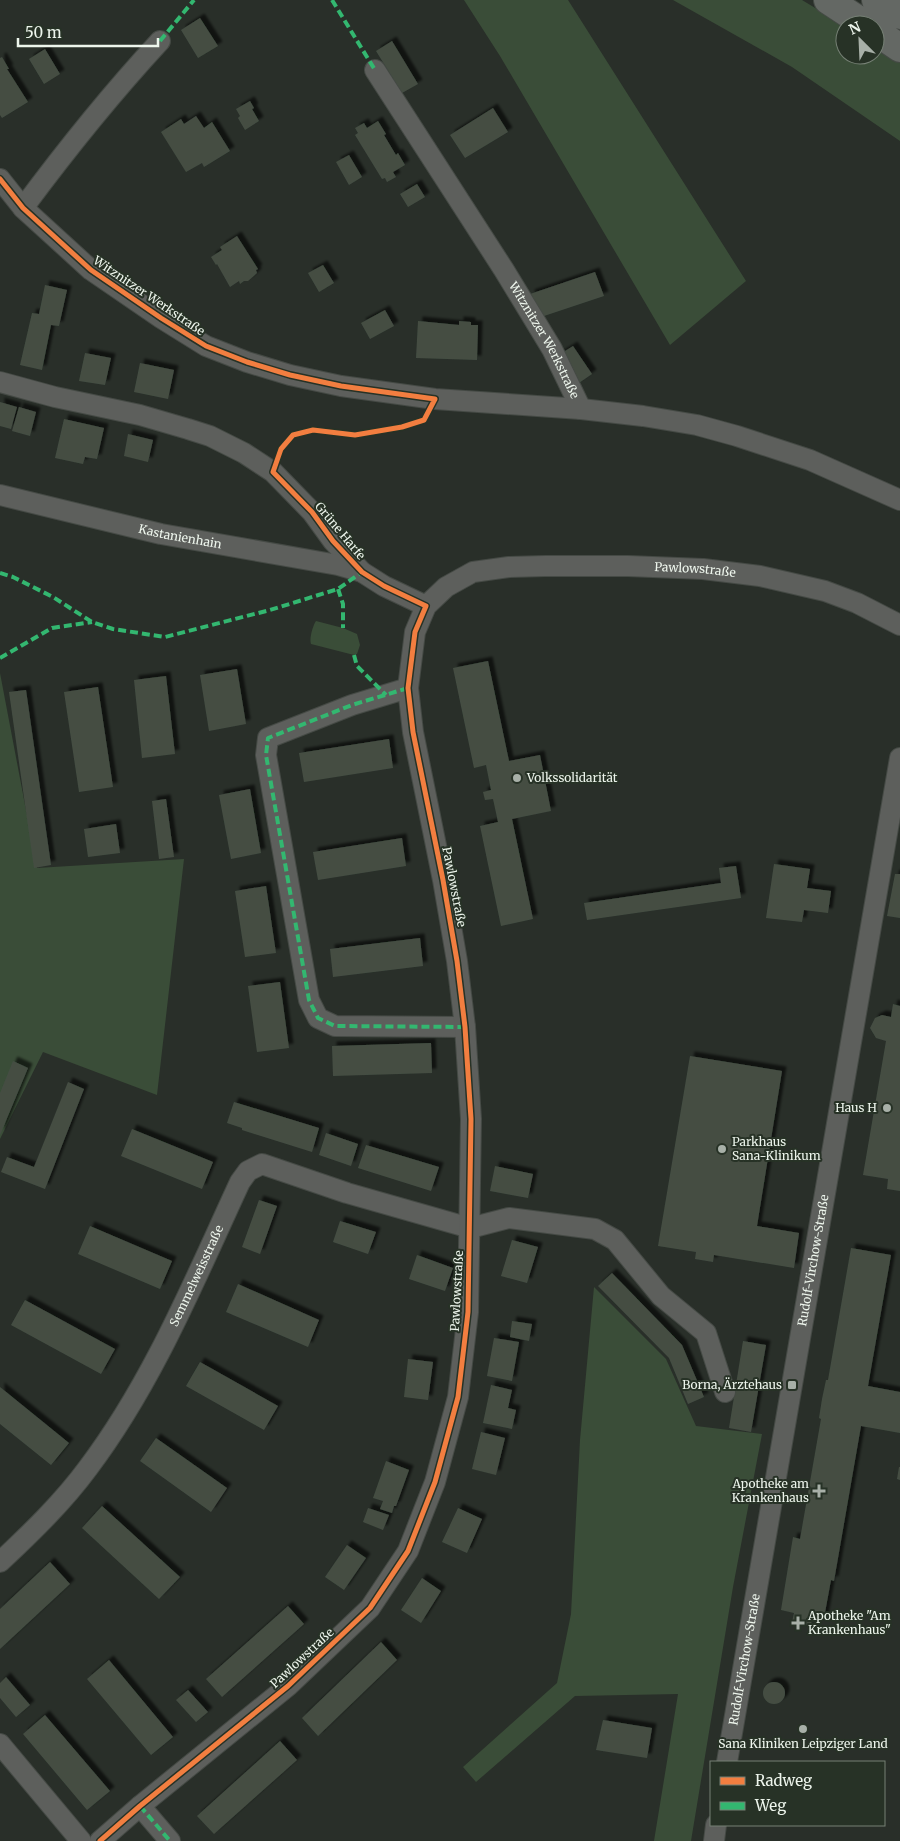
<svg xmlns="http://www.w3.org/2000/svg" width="900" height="1841" font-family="Merriweather,serif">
  <defs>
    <filter id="shadow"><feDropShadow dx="4.5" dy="-4.5" stdDeviation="1" flood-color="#0009"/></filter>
  </defs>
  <rect width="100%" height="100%" fill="#292f29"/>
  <path fill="#3a4d38" d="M464,0H568L746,281L670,345L500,56Z
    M673,0H802L845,26V55H875V45L900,62V141L792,67Z
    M316,621L343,628L357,634L360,645L357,654L354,655L311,644C309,639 313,625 316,621Z
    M0,673L37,868L184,859L157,1095L43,1052L0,1139Z
    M594,1287L666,1359L696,1426L762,1434L733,1587L691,1841H654L678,1694L575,1696L476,1782L463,1767L557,1683L571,1614L580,1440Z"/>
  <path fill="#444e43" filter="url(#shadow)" d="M200,18L218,46L198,58L181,30Z
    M392,41L418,84L402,93L376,51Z
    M45,49L60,74L44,84L29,59Z
    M2,57L9,69H7L28,102L2,118L0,115V58Z
    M250,101L254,108L252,109L259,121L245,130L238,118L240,116L236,109Z
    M493,108L508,132L465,158L450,135Z
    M196,116L204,128L212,122L230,151L204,167L202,163L186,172L161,132L181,119L184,124Z
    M378,121L386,134L384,135L396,155L398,153L405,165L393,172L396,177L387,182L385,178L382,179L355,135L358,133L355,128L364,123L367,128Z
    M349,155L362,177L349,185L336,162Z
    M417,184L425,197L408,207L400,194Z
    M237,236L258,269L256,270L257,273L248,281H244L240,284L239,281L230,287L217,264L216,265L211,257L222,250L220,247Z
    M323,265L334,283L319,292L308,273Z
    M595,272L604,296L538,318L530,294Z
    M45,285L67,290L59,326L51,325L42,370L20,365L32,313L39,314Z
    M385,310L394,326L370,339L361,323Z
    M418,321L459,325V321L471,322V325H478L477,360L416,358Z
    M573,346L592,374L576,385L557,356Z
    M85,353L111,358L105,385L79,381Z
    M140,363L174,370L168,399L134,392Z
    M0,402L17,407L11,429L0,426Z
    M19,407L36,412L30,436L12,431Z
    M64,419L104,428L97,459L85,457L83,464L55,458Z
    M128,434L153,440L148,462L124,456Z
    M488,661L509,761L540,755L551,811L512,819L533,919L501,926L480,826L498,822L493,799L485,800L483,792L491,790L486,765L474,768L453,668Z
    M237,669L246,724L209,731L200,675Z
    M166,676L175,754L142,758L134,680Z
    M98,687L113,787L79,792L64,692Z
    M26,690L51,865L34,868L9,692Z
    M389,739L393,768L304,782L299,753Z
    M250,789L261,853L231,859L219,795Z
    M166,799L174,857L159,859L152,801Z
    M116,824L120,853L88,857L84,829Z
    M402,838L406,866L318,880L313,852Z
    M774,864L810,869L807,888L831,891L828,913L804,910L802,922L766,918Z
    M736,866L741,898L587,920L584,903L721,883L719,868Z
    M895,874H900V918L887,916Z
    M266,886L276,953L245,957L235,891Z
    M420,938L423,966L333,977L330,949Z
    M280,982L289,1048L257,1052L248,986Z
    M893,1004L900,1006V1191L887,1189L888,1179L863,1175L886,1041L876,1038L870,1028L875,1018L882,1015L891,1017Z
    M431,1043L432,1073L333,1076L332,1046Z
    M690,1056L782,1071L757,1226L799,1233L794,1268L714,1255L713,1262L695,1259L696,1252L658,1246Z
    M13,1061L28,1068L0,1135V1093Z
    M68,1082L84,1089L45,1189L1,1172L7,1157L34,1167Z
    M234,1102L319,1128L312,1152L242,1130V1128L227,1123Z
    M132,1129L213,1162L202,1189L121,1156Z
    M326,1133L358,1144L351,1166L319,1155Z
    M366,1145L439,1167L431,1191L358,1168Z
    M495,1166L533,1174L528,1198L490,1191Z
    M259,1200L277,1206L260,1254L242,1247Z
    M340,1221L376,1232L368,1254L333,1242Z
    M90,1226L172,1261L160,1289L78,1254Z
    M512,1240L538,1247L527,1283L501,1276Z
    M851,1248L891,1255L868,1386L900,1392V1433L861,1426L834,1581L831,1580L824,1618L812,1616L811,1626L792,1622L794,1613L781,1610L793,1537L800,1539L821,1419L819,1418L822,1399L826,1380H828Z
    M417,1255L453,1268L445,1291L409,1279Z
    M612,1273L682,1345L704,1397L688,1404L669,1358L598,1286Z
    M238,1284L319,1320L308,1347L226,1312Z
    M25,1300L115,1349L101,1374L11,1325Z
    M512,1321L532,1324L529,1341L510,1337Z
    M494,1338L519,1342L512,1381L487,1376Z
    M743,1341L766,1345L751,1432L729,1428Z
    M408,1359L433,1362L428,1400L404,1397Z
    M200,1362L278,1406L264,1430L186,1386Z
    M491,1385L512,1390L508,1408L516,1410L512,1429L483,1423Z
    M0,1387L69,1443L51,1465L0,1424Z
    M481,1432L505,1438L496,1475L472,1469Z
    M156,1438L227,1488L211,1512L140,1461Z
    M386,1461L409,1470L396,1506H394L392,1513L380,1509L383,1501L373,1498Z
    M899,1467H900V1480L897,1479Z
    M102,1506L180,1577L159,1599L82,1528Z
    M368,1508L389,1515L383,1530L363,1522Z
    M458,1508L482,1519L467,1553L442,1542Z
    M347,1545L366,1558L344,1590L325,1577Z
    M50,1562L70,1584L0,1649V1609Z
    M422,1578L441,1591L421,1623L401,1610Z
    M288,1606L304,1624L222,1697L206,1679Z
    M381,1642L397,1660L318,1736L302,1718Z
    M109,1660L173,1737L151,1755L87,1679Z
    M6,1677L30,1705L16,1717L0,1698V1683Z
    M763 1693a11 11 0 1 1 22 0a11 11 0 1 1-22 0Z
    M188,1690L208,1712L196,1722L176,1700Z
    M45,1715L110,1791L87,1810L23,1734Z
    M603,1720L652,1728L647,1758L596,1750Z
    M280,1741L297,1760L214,1834L197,1816Z"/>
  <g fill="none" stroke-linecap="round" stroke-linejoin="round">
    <defs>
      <g id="street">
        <path id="s1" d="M375,70L504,270L552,349L581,409"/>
        <path d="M0,179L23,208L91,270L161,318L206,346L247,362L290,375L341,386L435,399L581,409L643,416L697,425L737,436L810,460L900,500"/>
        <path d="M23,208C66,150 111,94 160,41"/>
        <path d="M0,382L55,397L140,415L188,429L210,436L244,453L273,472L312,512L333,541L362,572L384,586L426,606"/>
        <path id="s2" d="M0,495L161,534L338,565L362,572"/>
        <path d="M408,688L352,705L268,738L266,755L309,1000L318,1018L335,1026L465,1027"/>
        <path id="s3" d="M0,1562C31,1533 63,1502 88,1468C153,1382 195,1279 240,1182L248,1171L262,1164L347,1193L470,1228L509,1218L595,1229L615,1240L661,1296L706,1333L725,1392"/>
        <path d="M0,1744L81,1841"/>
        <path id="s4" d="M727,1762L900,758"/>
        <path d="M140,1806L170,1841"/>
        <path id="s5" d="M100,1841L140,1806L288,1686L370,1608L408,1551L435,1482L458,1397L468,1312L471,1119L465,1027L457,961L443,880L413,732L408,688L415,632L426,606L446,587L473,572L509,567L545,566H628L703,569L760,576L825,591L857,603L900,625"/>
        <path d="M714,1841L716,1825"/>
      </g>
      <path id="primary" d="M828,0L866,25
        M876,0L900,15
        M875,31L900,48"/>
    </defs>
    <use href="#street" stroke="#454a45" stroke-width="22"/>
    <use href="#primary" stroke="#454a45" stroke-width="30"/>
    <use href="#street" stroke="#5d5f5c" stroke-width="20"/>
    <use href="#primary" stroke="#646864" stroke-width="28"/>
    <path stroke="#33b770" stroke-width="4" stroke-dasharray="8 4" stroke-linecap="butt" d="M332,0L375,70
      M160,41L194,0
      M0,573L13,577L53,597L92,622L113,629L165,637L270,610L338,589L362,572
      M338,589L343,604V628
      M354,655L357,666L386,695
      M0,658L52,628L92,622
      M408,688L352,705L268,738L266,755L309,1000L318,1018L335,1026L465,1027
      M140,1806L170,1841"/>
    <defs>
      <path id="cycleway" d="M0,179L23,208L91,270L161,318L206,346L247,362L290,375L341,386L435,399L424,420L402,427L355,435L313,430L293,435L281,449L273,472L312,512L333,541L362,572L384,586L426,606L415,632L408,688L413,732L443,880L457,961L465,1027L471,1119L468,1312L458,1397L435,1482L408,1551L370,1608L288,1686L140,1806L100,1841"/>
    </defs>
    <use href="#cycleway" stroke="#273226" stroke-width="8"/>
    <use href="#cycleway" stroke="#f27e40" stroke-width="5"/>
  </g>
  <g fill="#a8b0a8" stroke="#273226" stroke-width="2">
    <circle cx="517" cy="778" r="5"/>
    <circle cx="887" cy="1108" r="5"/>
    <circle cx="722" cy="1149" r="5"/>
    <rect x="787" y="1380" width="10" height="10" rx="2.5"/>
    <path d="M816.5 1483.5h5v5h5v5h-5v5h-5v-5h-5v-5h5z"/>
    <path d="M795.5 1615.5h5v5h5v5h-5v5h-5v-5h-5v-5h5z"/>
    <circle cx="803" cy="1729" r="5"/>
  </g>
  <g text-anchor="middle" stroke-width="4" stroke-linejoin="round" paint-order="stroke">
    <g font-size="12" fill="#edf5ec" stroke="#273226">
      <text transform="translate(149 296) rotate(34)" y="4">Witznitzer Werkstraße</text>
      <text dy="4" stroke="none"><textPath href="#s1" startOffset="319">Witznitzer Werkstraße</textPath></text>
      <text transform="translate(340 531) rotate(50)" y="4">Grüne Harfe</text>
      <text dy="4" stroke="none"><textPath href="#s2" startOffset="185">Kastanienhain</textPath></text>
      <text dy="4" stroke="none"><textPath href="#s5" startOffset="1668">Pawlowstraße</textPath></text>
      <text transform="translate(454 887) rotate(79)" y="4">Pawlowstraße</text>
      <text dy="4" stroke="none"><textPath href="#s4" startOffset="509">Rudolf-Virchow-Straße</textPath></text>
      <text dy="4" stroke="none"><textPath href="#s3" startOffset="350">Semmelweisstraße</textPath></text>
      <text transform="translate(457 1291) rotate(-87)" y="4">Pawlowstraße</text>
      <text transform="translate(302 1658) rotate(-43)" y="4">Pawlowstraße</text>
      <text dy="4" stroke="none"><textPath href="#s4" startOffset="104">Rudolf-Virchow-Straße</textPath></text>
    </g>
    <g font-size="12" fill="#edf5ec" stroke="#273226" text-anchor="start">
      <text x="527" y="782">Volkssolidarität</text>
      <text x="877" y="1112" text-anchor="end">Haus H</text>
      <text x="732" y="1146">Parkhaus<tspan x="732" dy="14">Sana-Klinikum</tspan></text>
      <text x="782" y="1389" text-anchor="end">Borna, Ärztehaus</text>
      <text x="809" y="1488" text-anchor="end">Apotheke am<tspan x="809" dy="14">Krankenhaus</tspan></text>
      <text x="808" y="1620">Apotheke "Am<tspan x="808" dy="14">Krankenhaus"</tspan></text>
      <text x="803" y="1748" text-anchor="middle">Sana Kliniken Leipziger Land</text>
    </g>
  </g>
  <rect x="710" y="1761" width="175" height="65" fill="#273226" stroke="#768075"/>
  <rect x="720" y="1777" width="25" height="8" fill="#f27e40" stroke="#768075"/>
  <text x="755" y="1786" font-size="15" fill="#edf5ec">Radweg</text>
  <rect x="720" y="1802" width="25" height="8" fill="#33b770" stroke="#768075"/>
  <text x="755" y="1811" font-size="15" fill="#edf5ec">Weg</text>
  <g transform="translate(860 40) rotate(336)"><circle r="24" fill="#273226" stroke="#768075"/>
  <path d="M0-4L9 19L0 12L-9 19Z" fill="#a8b0a8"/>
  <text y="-8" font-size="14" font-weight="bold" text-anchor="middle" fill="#edf5ec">N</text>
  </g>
  <path d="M18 38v8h140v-8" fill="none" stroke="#edf5ec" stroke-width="2.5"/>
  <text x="25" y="38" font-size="15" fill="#edf5ec" stroke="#273226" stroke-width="4" paint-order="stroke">50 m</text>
</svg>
